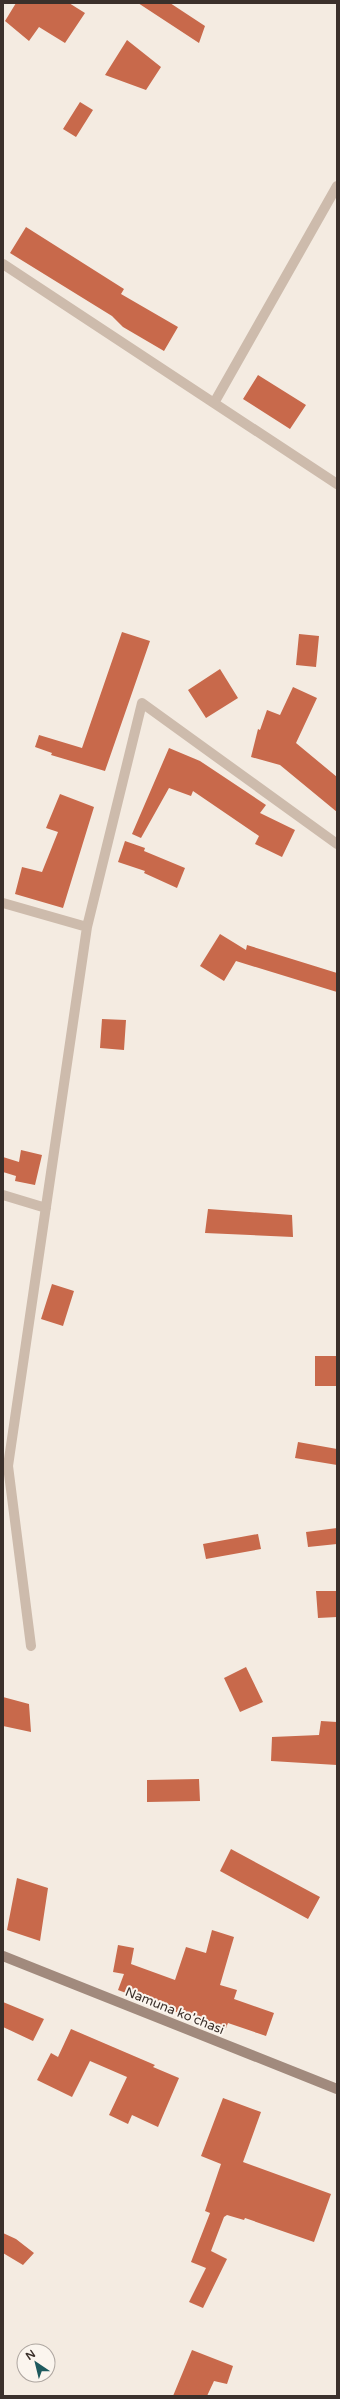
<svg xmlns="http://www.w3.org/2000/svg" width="340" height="2399" font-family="'Varela Round',sans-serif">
  <rect width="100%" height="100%" fill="#f4ebe1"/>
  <path fill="#c8694b" d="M16,3H69L85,13L65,43L39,27L29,41L5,21Z
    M138,3H170L205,26L199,43Z
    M127,40L161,67L146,90L105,75Z
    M80,102L93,110L76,137L63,129Z
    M26,227L124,289L121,294L178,327L164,351L123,327L112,316L10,253Z
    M258,375L306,405L290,429L243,399Z
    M122,632L150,641L105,771L51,755L52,753L35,747L39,735L82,748Z
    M299,634L319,636L316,667L296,665Z
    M220,669L238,698L206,718L188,690Z
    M293,687L317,698L296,743L337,777V812L280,765L251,757L258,729L260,730L267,710L280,715Z
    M169,748L200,761L266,805L260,813L295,830L282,857L255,844L259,836L193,791L191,796L169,788L141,838L132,834Z
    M60,794L94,807L63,908L15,894L22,867L42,872L58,832L46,828Z
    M125,841L145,848L144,851L185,868L177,888L144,873L145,871L118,862Z
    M220,934L246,950L247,945L337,973V992L236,961L224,981L200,966Z
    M102,1019L126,1020L124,1050L100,1048Z
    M21,1150L42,1155L35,1185L15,1181L16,1176L3,1172V1157L19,1162Z
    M208,1209L292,1215L293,1237L205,1233Z
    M52,1284L74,1291L63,1326L41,1319Z
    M315,1356H337V1386H315Z
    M298,1442L337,1449V1465L295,1458Z
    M337,1528V1544L308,1547L306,1532Z
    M258,1534L261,1549L206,1559L203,1544Z
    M316,1591H337V1617L318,1618Z
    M246,1667L263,1702L240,1712L224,1678Z
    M3,1697L29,1704L31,1732L3,1726Z
    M321,1721L337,1722V1765L271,1761L272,1737L319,1735Z
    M199,1779L200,1801L147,1802V1780Z
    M231,1849L320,1897L308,1919L220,1871Z
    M17,1878L48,1888L40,1941L7,1930Z
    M212,1930L234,1937L220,1985L237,1990L234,1999L274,2013L266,2036L228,2023L226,2028L187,2016L118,1990L124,1974L113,1972L118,1945L134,1948L131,1964L175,1980L186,1947L206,1953Z
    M3,2002L44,2019L33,2041L3,2027Z
    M71,2029L155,2065L153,2067L179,2078L158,2127L132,2115L128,2124L109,2115L127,2077L90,2061L72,2097L37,2080L51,2053L58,2057Z
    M223,2098L261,2112L243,2162L331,2194L314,2242L245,2218L244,2220L227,2215L224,2217L211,2251L227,2259L203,2308L189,2302L206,2268L191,2262L210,2213L205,2211L221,2164L201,2156Z
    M3,2233L16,2239L34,2253L23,2265L3,2253Z
    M192,2350L233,2366L227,2384L214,2381L207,2396H173Z"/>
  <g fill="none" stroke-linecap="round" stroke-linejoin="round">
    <path stroke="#cdbbac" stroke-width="10" d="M3,264L337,484
      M214,403L337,186
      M3,903L87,927
      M3,1195L46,1208
      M31,1646L8,1466L87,927L142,703L337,844"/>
    <path stroke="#a18a7d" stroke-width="10" d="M3,1956L337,2089"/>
  </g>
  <g text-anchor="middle" stroke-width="4" stroke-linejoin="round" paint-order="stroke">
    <g font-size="13" fill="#3b302b" stroke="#fbf5ee">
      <text transform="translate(175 2010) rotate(22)" y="5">Namuna ko'chasi</text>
    </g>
  </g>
  <rect width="340" height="2399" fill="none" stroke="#3b302b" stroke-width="8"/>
  <g transform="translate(36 2363) rotate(325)"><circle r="19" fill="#fbf5ee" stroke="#aea6a0"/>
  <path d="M0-3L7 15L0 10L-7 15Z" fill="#1f5a5e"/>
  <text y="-6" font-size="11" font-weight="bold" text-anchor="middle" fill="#3b302b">N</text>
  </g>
</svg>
